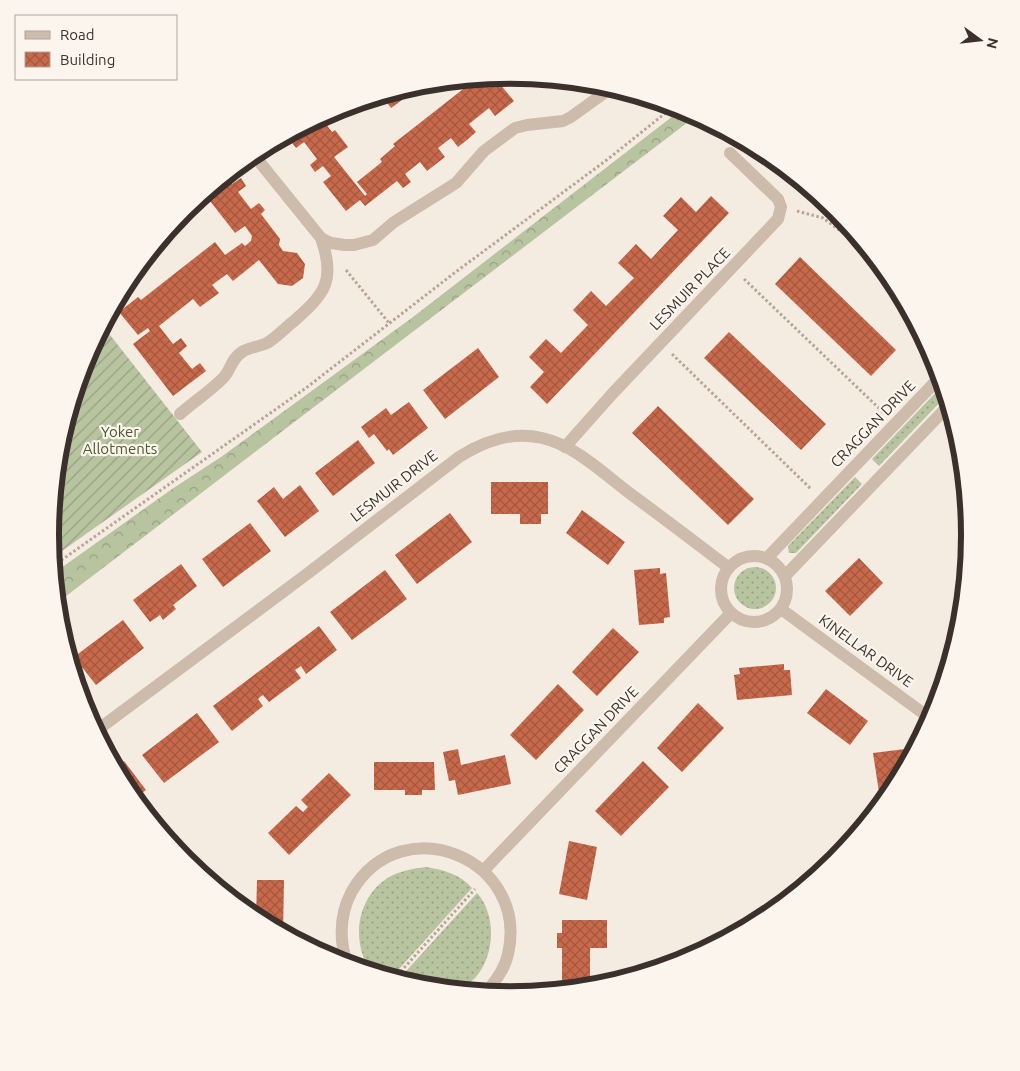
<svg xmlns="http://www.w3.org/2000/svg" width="1020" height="1071" font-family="Ubuntu,sans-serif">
  <defs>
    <pattern id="grass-dots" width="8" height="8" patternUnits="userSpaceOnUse" patternTransform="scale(1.25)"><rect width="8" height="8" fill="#b8c4a0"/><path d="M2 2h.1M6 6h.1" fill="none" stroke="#97a083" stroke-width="1.8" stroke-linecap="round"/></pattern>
    <pattern id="forest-crowns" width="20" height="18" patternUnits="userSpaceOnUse" patternTransform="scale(1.25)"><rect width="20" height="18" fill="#b8c4a0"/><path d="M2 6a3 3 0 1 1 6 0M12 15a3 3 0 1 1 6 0" fill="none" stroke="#97a083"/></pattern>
    <pattern id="garden-furrows" width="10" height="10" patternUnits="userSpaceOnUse" patternTransform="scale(1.25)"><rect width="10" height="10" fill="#b8c4a0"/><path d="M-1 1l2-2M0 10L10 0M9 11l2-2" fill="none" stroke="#97a083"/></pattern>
    <pattern id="building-cross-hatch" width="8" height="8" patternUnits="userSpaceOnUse" patternTransform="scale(1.25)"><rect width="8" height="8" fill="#c8694b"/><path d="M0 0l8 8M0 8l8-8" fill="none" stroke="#a4573f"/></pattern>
  </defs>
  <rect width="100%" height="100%" fill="#f4ebe1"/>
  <path fill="url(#grass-dots)" d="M943,385L946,396L879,466L872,459Z
    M855,477L862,484L796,553H789L788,546Z
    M734 588a21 21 0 1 1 42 0a21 21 0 1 1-42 0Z
    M426,867C444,870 460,874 472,888L391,978L371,972C351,942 356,900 386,879C398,871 412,869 426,867Z
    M477,893C497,915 495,956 475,978C471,982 465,986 460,991L420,987L398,980Z"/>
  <path fill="url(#forest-crowns)" d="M682,109L696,116L57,603L54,573L172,489L221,457L413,317Z"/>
  <path fill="url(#garden-furrows)" d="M103,326L202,452L52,558L50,535L59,445L85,359Z"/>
  <path fill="url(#building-cross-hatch)" d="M494,77L514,101L495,116L489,108L469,124L476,132L467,140L458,147L451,138L438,148L445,157L427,171L420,162L405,174L411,182L403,188L397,181L365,206L360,200L346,211L323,182L331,176L323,166L315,172L310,165L317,159L304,142L296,148L287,136L321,118L332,132L335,130L348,147L334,157L365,196L367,194L357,182L382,162L380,159L395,146L393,144L476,79Z
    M420,84L421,86L391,108L382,96Z
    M226,176L232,184L241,178L246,186L238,192L251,209L259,203L265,210L261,214L280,239L279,245L283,251L297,253L305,264L303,278L292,286L278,284L259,260L233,281L227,274L212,285L219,293L200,307L193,299L159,326L173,344L181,338L187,346L179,353L192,369L200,363L206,371L173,396L133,344L150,331L148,328L138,335L119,312L138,297L141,300L215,242L225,255L242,243L245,246L251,241L252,236L245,226L235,233L210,201L214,199L208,191Z
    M711,196L729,213L547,404L530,387L544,372L529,357L546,339L561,353L588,325L573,310L591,291L606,306L634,278L618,263L636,244L651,259L678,230L663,216L681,197L696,212Z
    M800,257L896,350L871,376L775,284Z
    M729,332L826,424L801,450L704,358Z
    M478,348L499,377L445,419L423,390Z
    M409,402L428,428L393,455L389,449L387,451L374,434L369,438L361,427L386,408L391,415Z
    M658,406L754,499L728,525L632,433Z
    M358,440L375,463L333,496L315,473Z
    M491,482H548V514H541V524H520V514H491Z
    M300,485L319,511L285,537L257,501L274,487L283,499Z
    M582,510L625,542L608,565L566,533Z
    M450,513L472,542L417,584L395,555Z
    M250,523L271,551L223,587L202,559Z
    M859,558L883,583L850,616L825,591Z
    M181,564L197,586L173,605L176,609L163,620L160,615L150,622L133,600Z
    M660,568V574L666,573L670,617L664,618V623L639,625L634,570Z
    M385,570L407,599L352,640L330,612Z
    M123,620L144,648L96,685L74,657Z
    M319,626L337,650L306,674L301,666L295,670L301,678L269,702L263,695L260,697L258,699L263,706L232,731L213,706Z
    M613,628L639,652L597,696L572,672Z
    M784,664V670H790L792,695L737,700L734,675L740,674L739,668Z
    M558,684L584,710L536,760L510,735Z
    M826,689L868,721L850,745L807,713Z
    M698,703L724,728L682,772L657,748Z
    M197,713L219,742L164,783L142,755Z
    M458,749L461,765L505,755L511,784L458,795L455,780L449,781L443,752Z
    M905,749L907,764L892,791L881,805L873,753Z
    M124,761L146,790L134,799L127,791L115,768Z
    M643,761L669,787L621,836L595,811Z
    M374,762H434L435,790H422V795H405V790H374Z
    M329,773L351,795L289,855L268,833L296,806L303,812L308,807L301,800Z
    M853,824L861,830L835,861L814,878Z
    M569,841L597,847L587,900L559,894Z
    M257,880H284L283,933L256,919Z
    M562,920H607V948H590V980H562V948H557V933H562Z"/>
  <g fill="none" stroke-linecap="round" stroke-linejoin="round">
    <path stroke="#b9a596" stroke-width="3" stroke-dasharray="2.5 2.5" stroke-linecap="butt" d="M797,211L823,218L869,252
      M346,270L389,323
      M744,279L884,413
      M672,354L811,489
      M53,566L306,388L453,274L608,159L673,107
      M394,979L475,889"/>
    <path stroke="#cdbbac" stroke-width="12" d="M590,83L600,96"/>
    <path stroke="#cdbbac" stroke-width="12" d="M253,154L321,238L331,243L345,245H354L373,240L394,222L456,183L484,151L515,128L527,125L563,121L571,117L611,88
      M180,414C194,401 211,391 224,377C231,369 232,358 242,352C249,347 259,347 267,343C277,337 285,328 294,321C325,294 336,280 321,238
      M565,447L613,393L778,219L781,207L778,199L730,153
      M721 589a33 33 0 1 1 66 0a33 33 0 1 1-66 0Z
      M767,558L940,377
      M785,576L949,405
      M781,609L931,719
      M96,731L307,574L459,457C484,441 511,431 542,438C574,445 602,472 628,492C662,517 695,542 729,568
      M484,870L731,613
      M347,964C339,939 339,915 352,891C402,806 530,859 508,954C505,969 495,981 486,993"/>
  </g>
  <g text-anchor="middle" stroke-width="4.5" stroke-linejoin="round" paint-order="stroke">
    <g font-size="15" fill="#3b302b" stroke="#fbf5ee">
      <text transform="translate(690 289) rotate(-46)" y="5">LESMUIR PLACE</text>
      <text transform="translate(873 424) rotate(-46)" y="5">CRAGGAN DRIVE</text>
      <text transform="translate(394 486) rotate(-38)" y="5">LESMUIR DRIVE</text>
      <text transform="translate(866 651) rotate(36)" y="5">KINELLAR DRIVE</text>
      <text transform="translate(596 730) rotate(-46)" y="5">CRAGGAN DRIVE</text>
    </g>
    <g font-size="15" fill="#4a5a2e" stroke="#fbf5ee">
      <text x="120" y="437">Yoker<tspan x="120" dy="17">Allotments</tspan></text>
    </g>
  </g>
  <path d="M0 0H1020V1071H0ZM59 535a451 451 0 1 1 902 0a451 451 0 1 1-902 0Z" fill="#fbf5ee" fill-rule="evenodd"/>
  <path fill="none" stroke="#3b302b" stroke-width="6" d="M59 535a451 451 0 1 1 902 0a451 451 0 1 1-902 0Z"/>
  <rect x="15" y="15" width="162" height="65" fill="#fbf5ee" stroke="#aea6a0"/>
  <rect x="25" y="31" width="25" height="8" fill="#cdbbac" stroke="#aea6a0"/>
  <text x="60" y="40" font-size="15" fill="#3b302b">Road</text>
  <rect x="25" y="52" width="25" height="15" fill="url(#building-cross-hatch)" stroke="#aea6a0"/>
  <text x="60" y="65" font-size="15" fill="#3b302b">Building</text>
  <g transform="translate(980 40) rotate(105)" stroke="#fbf5ee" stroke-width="4" paint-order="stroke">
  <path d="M0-4L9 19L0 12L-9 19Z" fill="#3b302b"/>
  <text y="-8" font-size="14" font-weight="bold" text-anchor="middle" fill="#3b302b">N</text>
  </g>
</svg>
